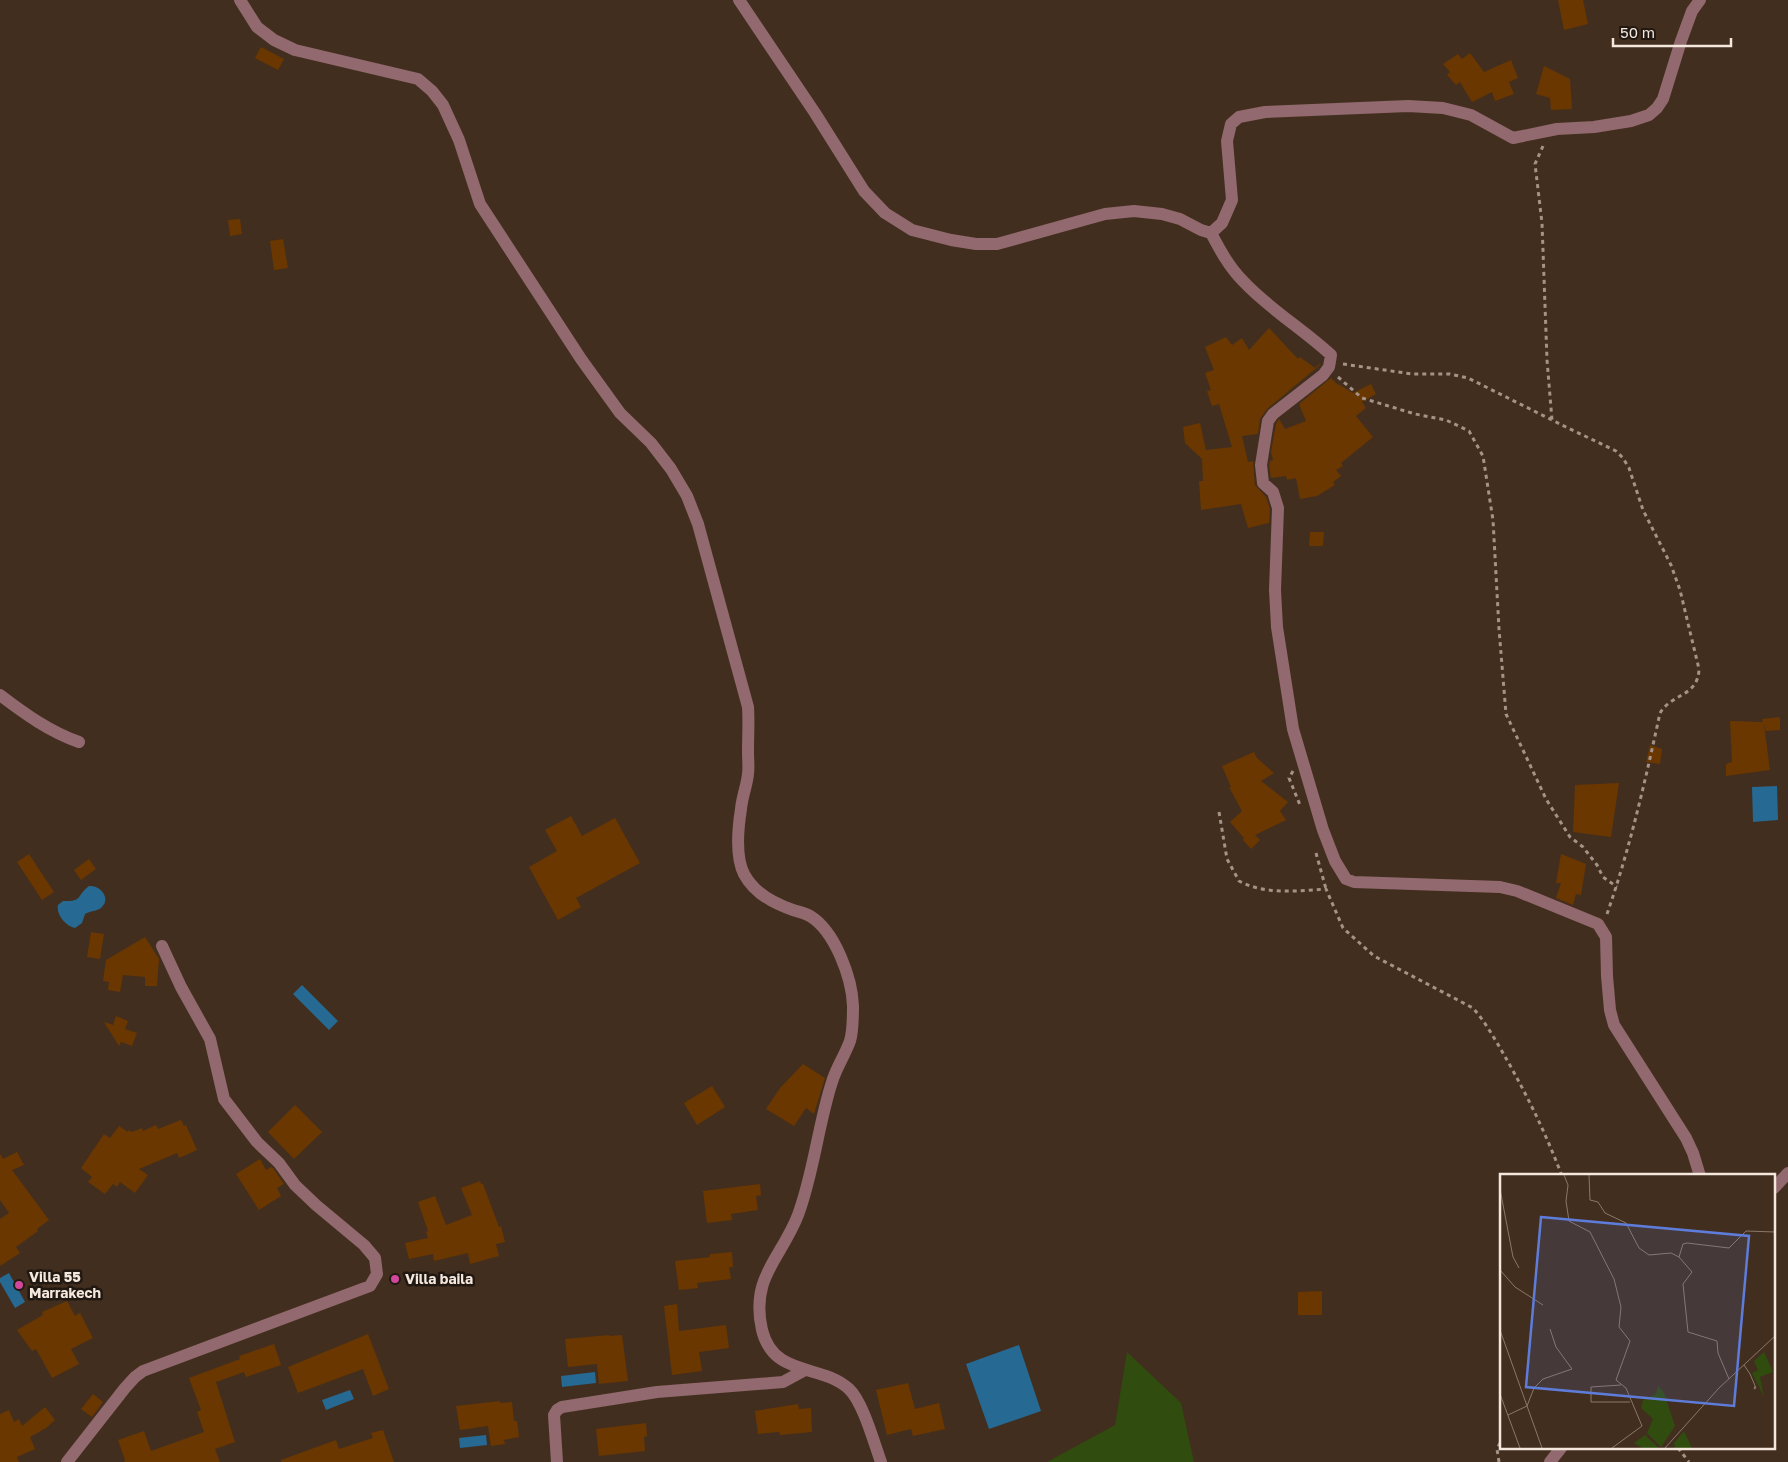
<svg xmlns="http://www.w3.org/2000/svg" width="1788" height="1462" font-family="'Golos Text',sans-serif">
  <rect width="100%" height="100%" fill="#422e1e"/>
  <path fill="#304c0e" d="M1127,1352L1181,1403L1194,1462H1047L1115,1425Z"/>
  <path fill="#266993" d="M1777,786L1778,820L1753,822L1752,787Z
    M89,886C100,885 112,898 101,908C97,911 90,911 85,914L82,923L75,928C66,926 56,915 58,905L63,901C83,902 76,896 89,886Z
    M302,985L338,1021L329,1030L293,994Z
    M9,1273L25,1302L15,1308L0,1282V1278Z
    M1019,1345L1041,1411L989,1429L966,1364Z
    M595,1372L596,1383L562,1387L561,1376Z
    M350,1390L354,1399L326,1410L322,1400Z
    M486,1435L487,1445L460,1448L459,1438Z"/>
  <path fill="#6a3700" d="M1558,0H1583L1588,24L1564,30Z
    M261,47L284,59L278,70L255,58Z
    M1470,53L1484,72L1511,60L1518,78L1509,82L1514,94L1495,101L1492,92L1472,102L1460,82L1456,85L1447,75L1450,72L1443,64L1458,54L1462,59Z
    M1544,66L1570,79L1572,109L1551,110L1550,98L1536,94Z
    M240,219L242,234L230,236L228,220Z
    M283,239L288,268L274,270L270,241Z
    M1269,328L1298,359L1300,357L1315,368L1319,364L1320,365L1267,409L1260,419L1258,434L1242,436L1248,462L1253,461L1255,485L1266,497L1270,509L1269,523L1248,528L1241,504L1201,510L1199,481H1203L1202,459L1185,443L1183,427L1200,423L1206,450L1232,447L1219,404L1212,406L1207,391L1211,390L1205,373L1214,370L1205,347L1226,337L1232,345L1242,338L1249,350Z
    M1331,378L1336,383L1353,393L1371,384L1376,394L1362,402L1366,408L1356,416L1373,437L1341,463L1343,466L1336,470L1341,476L1333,482L1335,485L1317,496L1300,499L1296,478L1287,480L1286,476L1271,478L1269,465L1270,461L1273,460L1271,452L1276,424L1279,419L1285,429L1306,421L1299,404Z
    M1310,532H1324L1323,546H1309Z
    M1780,717V730L1766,731L1764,724L1770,770L1726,776V764L1732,762L1730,721L1763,722L1762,719Z
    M1650,745L1662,749L1660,764L1646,762Z
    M1254,752L1257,758L1274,773L1261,781L1288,802L1280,811L1286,820L1255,835L1260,840L1251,849L1243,840L1244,838L1230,822L1242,811L1229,787H1231L1222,766Z
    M1619,783L1611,837L1573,832L1575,785Z
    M571,816L582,836L615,818L640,863L576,898L581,907L558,920L529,867L557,851L545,830Z
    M29,854L54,892L42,900L17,862Z
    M1561,854L1586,864L1581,895L1576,894L1573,905L1556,898L1561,883H1556Z
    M89,859L96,869L81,880L74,870Z
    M91,932L104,934L100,959L87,957Z
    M145,937L159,959L157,986H145V977L123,975L120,992L108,990L109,982L103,981L106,960Z
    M116,1016L128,1021L125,1029L137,1033L132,1046L121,1042L119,1046L104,1022L113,1025Z
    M803,1064L825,1078L814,1114L806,1108L794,1126L766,1109L780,1088Z
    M712,1086L725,1107L697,1125L684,1103Z
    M295,1105L322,1132L294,1159L268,1132Z
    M181,1120L184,1126L186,1125L197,1150L179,1158L177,1153L139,1169L148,1175L135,1193L120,1182L117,1187L113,1184L105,1194L88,1182L92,1177L81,1168L104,1134L110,1138L119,1126L128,1132L129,1130L132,1132L142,1128L143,1131L156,1125L158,1129Z
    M17,1152L24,1165L12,1170L49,1220L37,1229L38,1231L16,1247L20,1253L0,1266V1219L9,1213L0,1200V1154L3,1159Z
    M260,1159L266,1170L271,1167L273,1168L284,1184L277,1188L281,1196L259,1210L236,1174Z
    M480,1181L481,1184H483L499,1227L501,1226L505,1242L496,1244L499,1256L470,1264L468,1253L434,1261L433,1254L409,1259L405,1243L428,1238L426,1232L428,1231L418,1202L435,1196L446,1225L472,1215L461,1188Z
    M760,1184L761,1195L756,1196L758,1210L731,1214L732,1220L707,1223L703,1191Z
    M732,1252L733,1267H729L731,1279L697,1283L698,1288L679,1290L675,1261L710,1257V1254Z
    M1322,1291V1315H1298V1292Z
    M67,1301L75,1316L80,1313L93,1338L71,1349L79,1364L52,1378L36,1349L32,1351L17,1330L43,1315L42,1312Z
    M677,1304L679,1331L726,1325L729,1348L699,1352L702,1371L672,1375L664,1306Z
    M368,1334L389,1389L373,1396L363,1369L298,1393L288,1367Z
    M609,1335L610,1336L622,1335L628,1381L599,1384L597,1364L568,1367L565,1339Z
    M274,1344L281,1365L246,1377L244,1372L216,1382L235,1442L215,1449L220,1462H124L125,1460L118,1440L144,1431L151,1451L204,1432L197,1412L201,1410L189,1378L240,1359L239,1356Z
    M908,1383L915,1409L939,1403L945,1429L913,1436L911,1429L887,1435L876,1390Z
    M93,1394L103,1402L92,1417L81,1409Z
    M500,1401V1403L512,1402L514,1421H517L519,1437L504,1440L505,1444L491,1446L488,1426L460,1430L456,1406Z
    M798,1404L799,1409L811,1408L812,1432L780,1435L779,1432L758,1434L755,1411Z
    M45,1407L55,1420L46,1428L30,1437L35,1449L17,1457L19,1462H0V1414L9,1410L14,1422L19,1419L22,1426Z
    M646,1423L647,1436L644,1437L645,1451L599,1456L596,1429Z
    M383,1430L394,1462H281V1460L336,1440L339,1449L373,1438L371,1433Z"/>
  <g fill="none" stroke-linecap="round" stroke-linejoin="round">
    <path stroke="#a49387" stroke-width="3" stroke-dasharray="4 4" stroke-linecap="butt" d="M1543,146L1535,164L1542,223L1547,360L1552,420
      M1343,364L1412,374H1450L1468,378L1566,427L1616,451L1623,458L1629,468L1643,510L1671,565L1680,590L1699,669C1698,697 1672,693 1660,713C1645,782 1630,848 1607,914
      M1338,377L1362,398L1415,414L1446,420L1469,431L1483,456L1493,520L1499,629L1506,714L1546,799L1570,837L1583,847L1597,865L1603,877L1617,887
      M1293,771L1289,778L1300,805
      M1219,812L1227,859L1239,881C1265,895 1297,891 1326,889L1343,928L1374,956L1473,1008C1487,1024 1497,1043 1507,1060C1529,1099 1546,1134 1562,1176
      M1316,853L1326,889
      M1678,1448L1689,1462
      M1499,1462L1497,1449L1502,1439"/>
    <path stroke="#91696e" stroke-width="12" d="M240,0L257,27L274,40L295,50L418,79L432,91L443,105L459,140L480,204L581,359L620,413L651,443L671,469L687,496L698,524L748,707C749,722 748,737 748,752C748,759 749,767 748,774C747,785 742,797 741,809C738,828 735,856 744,874C754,893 775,904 793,910C799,912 805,913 810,916C835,931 852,978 853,1006C853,1016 853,1031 850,1041C845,1055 836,1068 832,1082C818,1125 814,1172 798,1215C781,1259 750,1277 762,1330C774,1378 821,1363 849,1389C863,1402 874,1443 881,1462
      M739,0L815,113L864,191L885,213L912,230L951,240L976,244H997L1105,214L1134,211L1162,214L1180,219L1201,230L1211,233L1222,223L1232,200L1227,141L1231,124L1239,117L1265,112L1408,106L1443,108L1471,115L1513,138L1557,129L1594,127L1631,121L1649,115L1657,108L1663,99L1681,41L1692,11L1700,0
      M1211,233C1220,250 1229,267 1243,281C1269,309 1303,329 1331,355L1329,367L1323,375L1273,414L1268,421L1261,465L1263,483L1273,492L1278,508L1275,590L1277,627L1293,729L1323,830L1335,861L1346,879L1354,882L1500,887L1517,891L1598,924L1606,937L1607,976L1610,1010L1614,1025L1686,1138L1693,1153L1700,1176
      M0,695C25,714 50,732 79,742
      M1774,1188L1788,1173
      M67,1462L125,1388L135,1377L143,1371L370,1286L377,1274L375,1258L364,1245L316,1205L295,1185L279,1163L257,1142L224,1099L210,1039L181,987L162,946
      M557,1462L554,1415L557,1410L562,1407L657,1392L783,1382L805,1370
      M1550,1462L1561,1448"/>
  </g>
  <g fill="#d1479c" stroke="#211812" stroke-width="2">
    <circle cx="395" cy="1279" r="5"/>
    <circle cx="19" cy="1285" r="5"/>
  </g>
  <g text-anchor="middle" stroke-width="5" stroke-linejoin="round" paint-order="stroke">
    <g font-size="14" font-weight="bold" fill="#f4e7dd" stroke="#211812" text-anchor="start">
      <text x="29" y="1282">Villa 55<tspan x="29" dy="16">Marrakech</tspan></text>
      <text x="405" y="1284">Villa baila</text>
    </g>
  </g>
  <g transform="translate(1500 1174)">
    <rect width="275" height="275" fill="#422e1e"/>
    <path d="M264,178L273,198L260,203L264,223L252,199L258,196L254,187ZM158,212L164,219L175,252L161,273L147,259L153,245L141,234L143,226L156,220ZM184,257L192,274H175L174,269ZM145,261L159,274H142L134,269Z" fill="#304c0e"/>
    <path fill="none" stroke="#89786a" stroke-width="1" d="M64,1L68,11L66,27L69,47L90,58L114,105L121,133L119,153L130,167L116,206L126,214L142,252L112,274M89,1L90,26L98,28L105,39L126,49L139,74L149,81L171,79L179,83L183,70L187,69L229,74L246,57L275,58M0,15L13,83L19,94M179,83L192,98L183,110L188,158L217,167L218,179L229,205M0,96L15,113L43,131M0,156L42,274M244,191L250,200L256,214L254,215L255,212M121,211L91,213V228H130M0,220L20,274M8,241L27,232L34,214L43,205L72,195L56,173L50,155M165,274L219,214L275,162"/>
    <path fill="#5e7cda" fill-opacity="0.15" stroke="#5e7cda" stroke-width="2.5" d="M41,43L249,62L234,232L26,213Z"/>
    <rect width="275" height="275" fill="none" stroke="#f4e7dd" stroke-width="2.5"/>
  </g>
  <path d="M1613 38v8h118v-8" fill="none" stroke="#f4e7dd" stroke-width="2.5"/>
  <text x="1620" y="38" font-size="15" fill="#f4e7dd" stroke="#211812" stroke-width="4" paint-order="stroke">50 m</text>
</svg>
